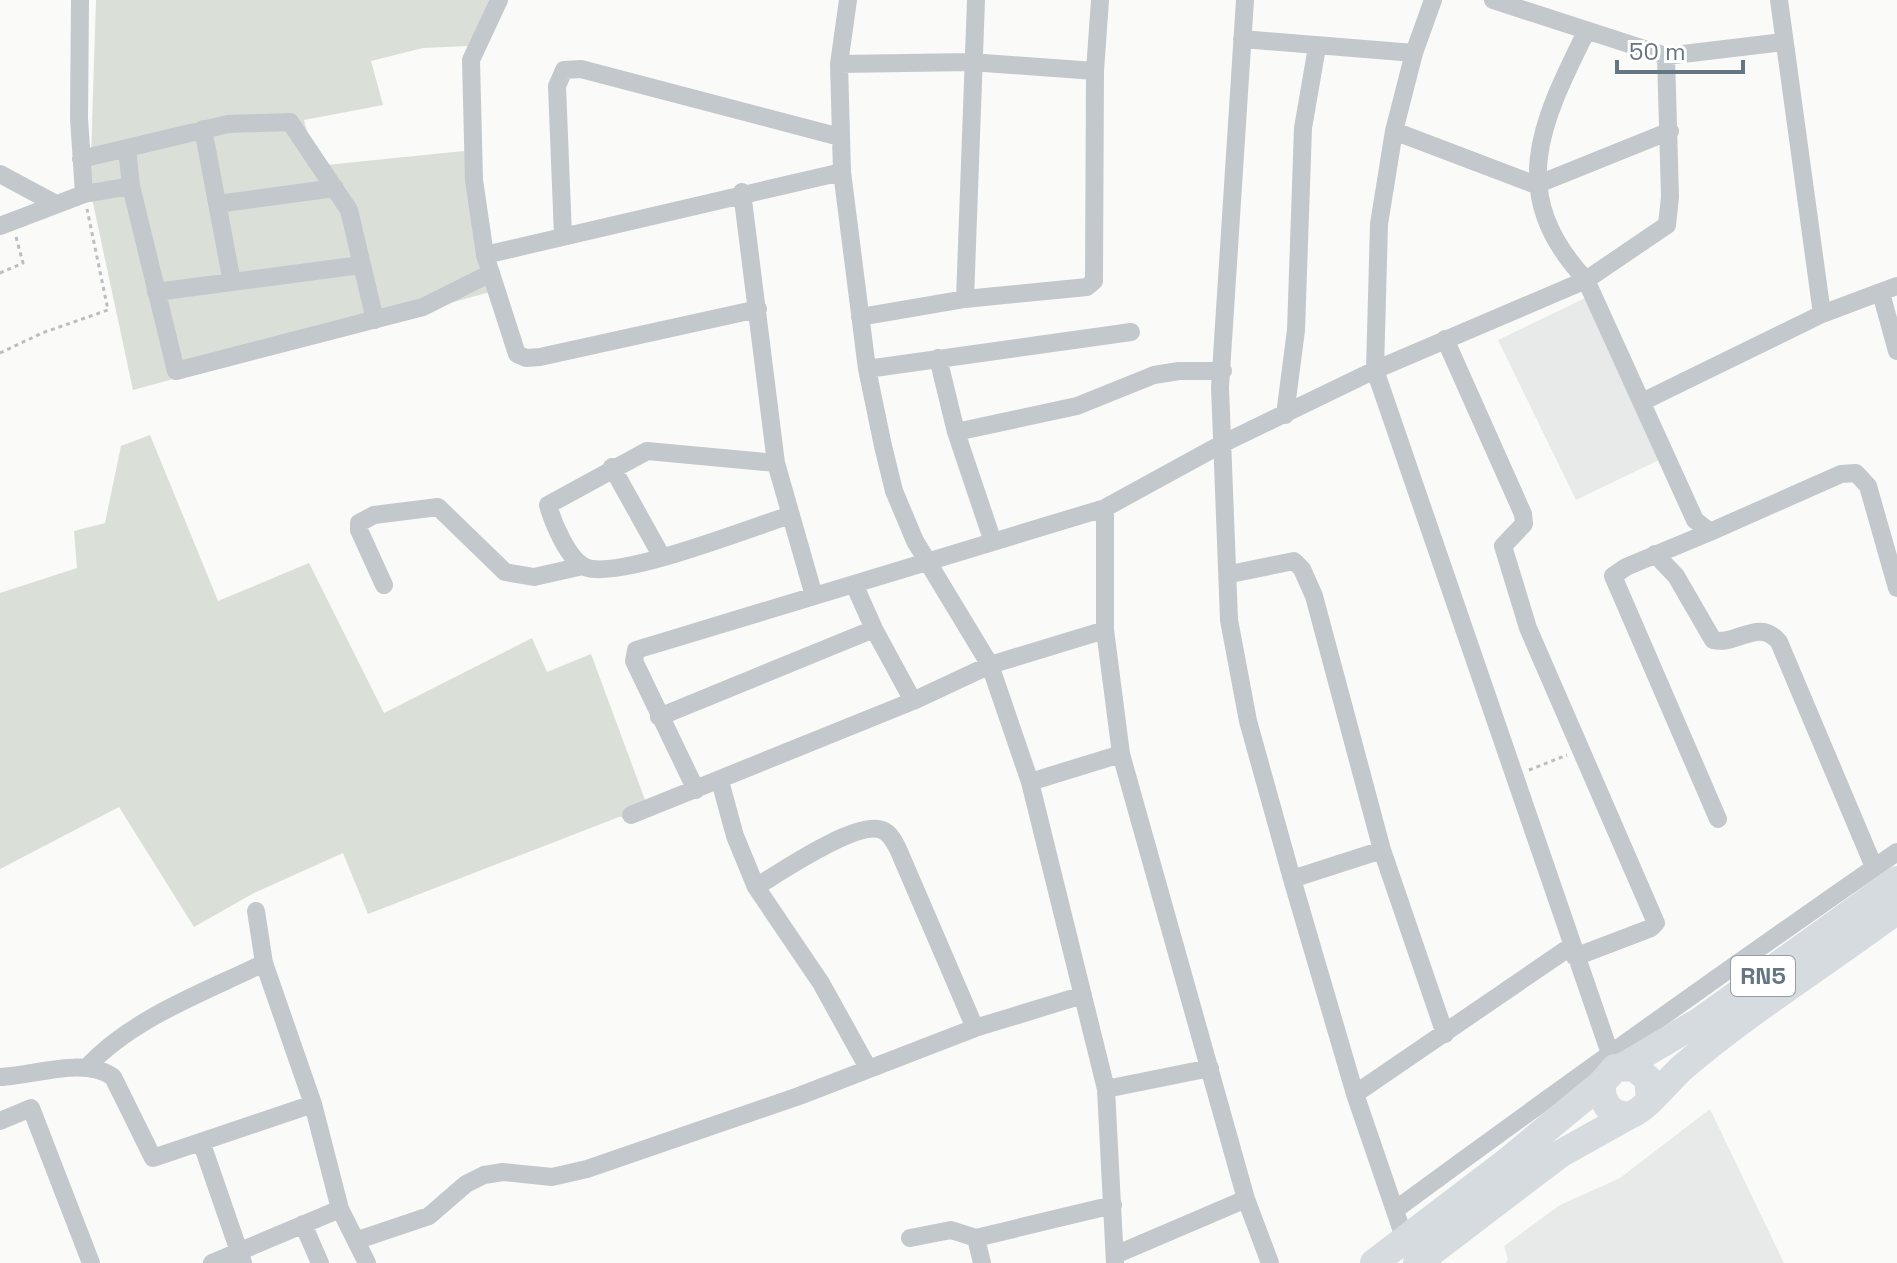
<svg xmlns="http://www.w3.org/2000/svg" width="1897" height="1263" font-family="'Space Grotesk',sans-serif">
  <rect width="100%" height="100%" fill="#fafaf8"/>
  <path fill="#e8e9e9" d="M1585,298L1663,458L1576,500L1498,340Z
    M1710,1109L1784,1263H1505L1508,1260L1504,1246L1560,1205L1620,1178Z"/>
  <path fill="#dadfd7" d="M96,0H489L468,46L423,48L371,61L383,105L304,120L316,166L474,150L490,292L133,390L90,189Z
    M150,435L218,601L309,563L384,713L532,638L547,672L591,654L651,816L619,817L368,914L343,853L254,893L194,927L119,807L0,869V593L77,568L74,531L105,523L121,446Z"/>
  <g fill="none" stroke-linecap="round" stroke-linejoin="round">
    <path stroke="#bbbfc2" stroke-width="3" stroke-dasharray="4 4" stroke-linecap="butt" d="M0,273L23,263L16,237
      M0,353L42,333L108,310L87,209
      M1529,770L1567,755"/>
    <path stroke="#c3c8cc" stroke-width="18" d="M80,0L79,118L84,194
      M499,0L471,60L474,180L485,255L517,354L526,358L540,357L758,309
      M848,0L839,64L842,172L867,369L883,446L894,491L915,541L990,665L1030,782L1106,1089L1115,1263
      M1245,0L1220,387L1229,620L1248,721L1292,879L1355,1094L1405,1240
      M1433,0L1414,53L1394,131L1379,224L1375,370L1615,1068
      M1493,0L1666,56L1783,42
      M1779,0L1822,314
      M1586,32C1540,125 1506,194 1586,280L1695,520L1710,532L1841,474L1856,473L1868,486L1897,588
      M1242,39L1414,53
      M839,64L971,62L1095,71
      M203,129L232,282
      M1394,131L1536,185L1670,131
      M127,148L131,186L176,371L423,307L491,273
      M81,159L228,124L290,122L349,210L375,320
      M0,174L54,203
      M742,192L776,463L814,596
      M217,204L335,188
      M0,226L84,194L131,186
      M563,236L557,86L564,70L581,69L840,137
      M485,255L842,172
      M156,292L361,265
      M1881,293L1897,351
      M965,299L976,0
      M860,317L965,299L1087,287L1094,281L1095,71L1100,0
      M1445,339L1523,514L1524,524L1503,546L1528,628L1656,923L1651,928L1575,957
      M938,358L956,432L993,542
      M867,369L1131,332
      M1644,401L1822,314L1897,286
      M1285,415L1296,330L1303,128L1317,47
      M956,432L1077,406L1154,375L1179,371H1223
      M776,463L647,451L548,505C553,523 568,559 585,567C617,581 752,527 791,515
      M612,467L662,557
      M1105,508V630L1121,754L1246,1199L1270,1263
      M1710,532L1626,567L1613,576L1718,819
      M1655,554L1676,576L1713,640C1737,646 1759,617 1779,642L1874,867
      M1230,574L1294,561L1302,569L1314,596L1382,850L1445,1034
      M854,584L874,629L913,701
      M384,585L359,530V523L374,515L438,507L505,572L534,577L583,566
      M659,717L874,629
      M720,781L735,836L756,887L821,983L868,1068
      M1030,782L1121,754
      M696,790L634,661L636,650L1105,508L1220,445L1375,370L1586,280L1667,225L1670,197L1666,56
      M631,815L913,701L990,665L1105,630
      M1292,879L1382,850
      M756,887C779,873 856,820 882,830C890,833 894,841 898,849L975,1028
      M256,911L264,963L313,1104L340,1209L367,1263
      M87,1067C134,1017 203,993 264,963
      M0,1077C33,1076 85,1056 113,1077L153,1158L313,1104
      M1106,1089L1210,1068
      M1355,1094L1570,947
      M0,1121L31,1108L91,1263
      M202,1144L243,1263
      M1395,1210C1561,1088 1728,969 1897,852
      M303,1224L320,1263
      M910,1238L951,1230L976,1238
      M358,1240L429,1216L466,1184L484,1175L503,1172L552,1177L587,1169L799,1096L975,1028L1083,995
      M1115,1255L1246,1199
      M212,1263L340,1209
      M982,1263L976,1238L1113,1205"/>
    <path stroke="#d6dbdf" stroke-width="28" d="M1624,1066L1700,1021L1897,880
      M1650,1098L1648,1079L1634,1067L1615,1068L1602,1083C1600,1099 1609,1117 1629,1115C1642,1114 1670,1078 1683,1067C1750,1010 1826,963 1897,910
      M1374,1263L1504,1164L1602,1083
      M1417,1263L1560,1154L1628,1116"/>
  </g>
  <g text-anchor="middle" stroke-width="8" stroke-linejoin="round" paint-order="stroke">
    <rect fill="#fff" stroke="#939fa8" stroke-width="2" x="1731" y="956" width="64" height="40" rx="6"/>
    <g font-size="24" font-weight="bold" fill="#657683">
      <text x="1763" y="984">RN5</text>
    </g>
  </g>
  <path d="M1617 60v12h126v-12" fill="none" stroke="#657683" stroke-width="4"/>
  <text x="1629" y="60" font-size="24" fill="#657683" stroke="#ffffff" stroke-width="6" paint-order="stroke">50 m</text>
</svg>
